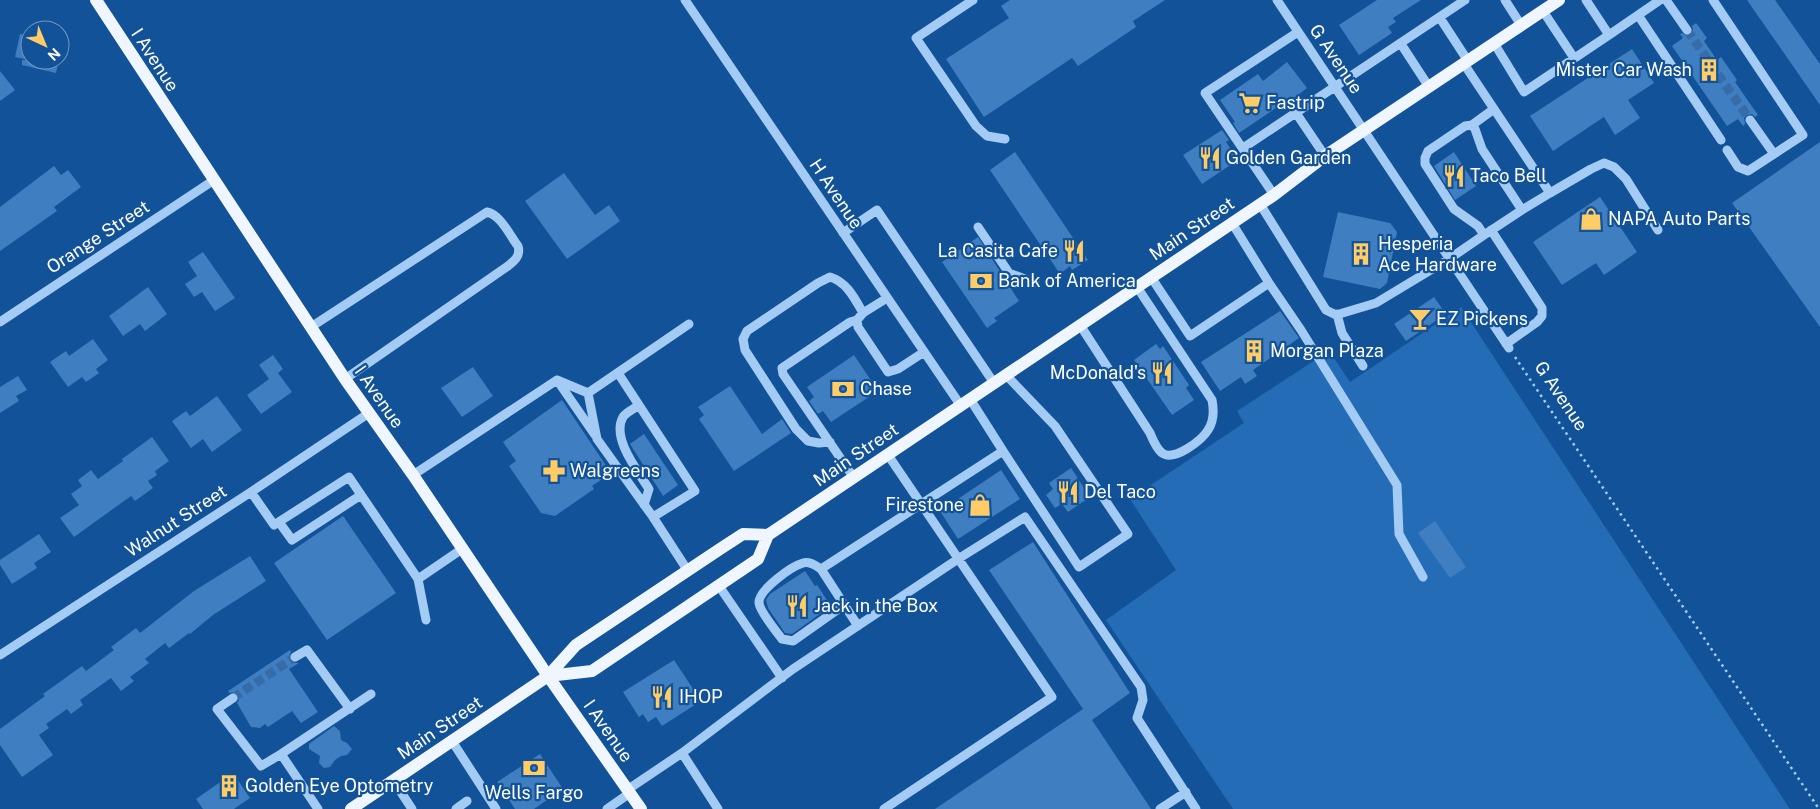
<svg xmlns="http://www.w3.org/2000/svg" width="1820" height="809" font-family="'Public Sans',sans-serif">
  <rect width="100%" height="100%" fill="#125298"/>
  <path fill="#246db6" d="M1461,307L1790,809H1233L1106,620L1176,570L1130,499L1244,423L1237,411L1329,351L1350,382Z"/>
  <path fill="#3e7ec1" d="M1010,0H1165L1133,21L1136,27L1078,66L1072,58L984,117L946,59L1009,18L1001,6Z
    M1377,0H1421L1393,18L1396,22L1388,27L1392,33L1359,55L1339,25Z
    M1747,0H1775L1820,64V105Z
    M1696,23L1707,38L1704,41L1717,60L1721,57L1737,80L1735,82L1758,115L1755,117L1752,114L1747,115L1744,118L1745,124L1743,126L1738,119L1727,126L1672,46L1683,38L1680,34L1682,33L1687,36L1691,35L1693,30L1692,26Z
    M20,34L30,36V60H59L56,73L22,65V60H29L15,57Z
    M1632,49L1654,83L1628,100L1640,118L1615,135L1604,117L1553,151L1530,116Z
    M1287,62L1307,88L1286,104L1285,102L1239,133L1233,123L1235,122L1220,100L1258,74L1263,81Z
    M0,71L15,90L0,101Z
    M1222,130L1229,140L1226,142L1238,160L1202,184L1183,155Z
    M1820,142V327L1732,203Z
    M1015,152L1088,260L1072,270L1070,266L1060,274L990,170Z
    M1454,152L1476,186L1455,200L1434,166Z
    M54,166L61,175L68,170L81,187L54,207L57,211L0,251V207Z
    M564,173L595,215L609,205L620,221L567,259L525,201Z
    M1600,197L1637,252L1604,275L1596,263L1562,285L1533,242Z
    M1338,212L1390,223L1397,232L1387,283L1380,289L1323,277Z
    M978,237L1019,301L994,318L997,321L987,328L942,262Z
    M203,252L235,298L215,311L202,292L194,297L185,284L197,276L188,262Z
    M148,287L167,314L145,331L140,324L123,336L109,316Z
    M1434,297L1446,314L1406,341L1394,324Z
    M1280,311L1299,338L1253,370L1257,376L1245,384L1241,377L1220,391L1201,362Z
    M93,339L108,360L96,369L99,373L86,382L82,377L68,387L50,362L66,351L69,356Z
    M1156,344L1160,349L1163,346L1189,385L1186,388L1194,400L1172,415L1134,360Z
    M273,355L283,369L278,373L292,392L261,414L247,395L269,379L259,365Z
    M854,355L878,391L831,422L823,411L818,414L809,401L814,397L807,387Z
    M473,367L493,396L462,417L441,388Z
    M18,376L27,390L16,396L19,401L0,413V387Z
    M730,386L762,434L782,419L791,433L734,471L699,419L704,415L698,407Z
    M217,396L242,430L212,452L203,439L191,448L172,421L186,411L190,416Z
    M562,400L611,473L592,486L594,489L555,516L541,513L509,466L516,461L503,442Z
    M644,434L678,485L663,496L630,444Z
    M152,437L169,461L155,471L157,475L148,481L153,488L135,501L131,496L74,537L60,518L79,505L71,494L82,486L78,480L91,470L98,479L123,461L122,459Z
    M1071,468L1090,497L1068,512L1062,504L1055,508L1046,495L1053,489L1049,483Z
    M1001,470L1020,499L958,539L940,511Z
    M343,516L396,593L327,640L274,563Z
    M1435,521L1466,567L1450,578L1418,533Z
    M39,534L51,552L34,563L37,568L12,584L0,565V560Z
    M1033,542L1130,693L1092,720L1151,809H935L1083,709L989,570Z
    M250,556L266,581L213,615L190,634L189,633L169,648L165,643L145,659L149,663L130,677L134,681L121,691L111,678L80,700L83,705L71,714L67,709L46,724L49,728L39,735L53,755L22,777L0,745V729L45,696L43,694L82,666L86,671L114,650L111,647L136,628L140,633L194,591Z
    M805,571L815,586L817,585L831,606L792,634L785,633L768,608L766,600L770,594Z
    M290,650L291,652L289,657L290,661L295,663H299L289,669L318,712L301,723L292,711L268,727L265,724L260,728L251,727L237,703L239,700L238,695L235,692L229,693L228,691Z
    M674,660L701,701L662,726L656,717L648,722L643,714L639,717L623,692Z
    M334,726L340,731L341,740L347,743L352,749L347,755L341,756L335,760L330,767L324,768L319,763L320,756L309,749V744Z
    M540,754L563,789L534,809H515L497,782Z
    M233,773L250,798L234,809H203L196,799Z"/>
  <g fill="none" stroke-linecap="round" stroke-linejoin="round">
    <path stroke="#366ca7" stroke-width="9" stroke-dasharray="9 4.5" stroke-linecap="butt" d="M1687,30L1750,120
      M233,698L295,657"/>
    <path stroke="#a3cbf4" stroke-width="2.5" stroke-dasharray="2.5 4" stroke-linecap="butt" d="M1515,357L1819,809"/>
    <path stroke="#a3cbf4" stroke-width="9" d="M685,0L961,406
      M973,0L916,38L976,126L987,136L1005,139
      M1277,0L1509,348
      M1505,0L1521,25
      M1586,0L1609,35L1660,0
      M1666,0L1687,30
      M1713,0L1803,135L1748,171L1738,167L1727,150
      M1543,11L1574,58
      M1638,15L1721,140
      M1440,18L1468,61
      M1494,43L1524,92L1609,35
      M1401,44L1429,87
      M1464,64L1550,193L1522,210L1482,149L1475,129L1472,125L1465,126L1428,151L1425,158V164L1454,209L1478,226L1484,235L1522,210
      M1296,113L1325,156
      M1750,120L1774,154
      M1472,125L1494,109
      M1243,148L1465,0
      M1550,193L1591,169L1604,163L1614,167L1626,179L1658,230
      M1274,195L1205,93L1298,32
      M1260,204L1326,310L1336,315L1376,303L1449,259L1484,235
      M978,227L1009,273L1035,283
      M1491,230L1542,308V316L1537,322L1506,344
      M843,233L877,210L994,383
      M1151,277L1190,336L1269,283L1232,223
      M1269,283L1301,330L1397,485L1399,534L1423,577
      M887,298L863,313L857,320L858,327L888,372L898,369L924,352
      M1337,314L1342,333L1363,366
      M0,322L214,180
      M1080,325L1150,433C1153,440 1156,448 1162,453C1174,462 1202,440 1208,430C1214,421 1214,410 1212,400L1137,287
      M311,327L487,212C501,215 510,236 518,246C521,256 514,261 508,266L345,379
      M618,373L695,491L653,517
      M557,380L588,393L597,439L653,517L688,571
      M557,380L595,435
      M588,393L689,324
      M639,405C634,409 626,412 623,417C611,438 638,471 649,489L644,505
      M830,442L819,443L808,441L796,429L745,350L743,339L747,331L818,283L830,277C847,282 855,299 863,313
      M1003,451L1079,567L1128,534L1055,426L1006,375
      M413,475L557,380
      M854,478L783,374L782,368L850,322L857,320
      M251,492L274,525L349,477L418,579L426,620
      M279,522L292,540L361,495
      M821,569C816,566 810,561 803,563C792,566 758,590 759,603C760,612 776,631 782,639L793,641L844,605
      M418,579L462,549
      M719,586L782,678
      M858,626L821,569L1003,451L970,399
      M0,655L251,492L369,413
      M295,657L307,650L350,709
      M233,698L217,709L261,766L281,754
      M452,741L496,809
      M682,753L793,669L958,559L1025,517L1141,687L1143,700L1137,718L1196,809
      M393,780L412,809
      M627,790L682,753L718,809
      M318,809L281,754L371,694
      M456,809L467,801
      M607,809L630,793
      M884,809L1052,697L888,455
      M1160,809L1186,792"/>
    <path stroke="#f0f6ff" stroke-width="12" d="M96,0L345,379L413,475L548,676L641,809
      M548,676L592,671L758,559L768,535L1274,195L1325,156L1559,0
      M351,809L548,676L576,645L720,549L743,534L768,535"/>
  </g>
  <defs>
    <symbol id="building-bare" viewBox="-9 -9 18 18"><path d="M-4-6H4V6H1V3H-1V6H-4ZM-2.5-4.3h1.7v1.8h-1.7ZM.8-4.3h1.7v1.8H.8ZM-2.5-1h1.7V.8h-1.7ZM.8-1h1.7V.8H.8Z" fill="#fc6" stroke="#125298" stroke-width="2.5" paint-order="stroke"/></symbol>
    <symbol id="supermarket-bare" viewBox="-9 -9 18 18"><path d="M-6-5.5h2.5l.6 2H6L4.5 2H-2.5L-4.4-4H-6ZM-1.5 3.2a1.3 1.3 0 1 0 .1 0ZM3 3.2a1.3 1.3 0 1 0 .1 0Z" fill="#fc6" stroke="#125298" stroke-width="2.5" paint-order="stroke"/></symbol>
    <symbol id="restaurant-bare" viewBox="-9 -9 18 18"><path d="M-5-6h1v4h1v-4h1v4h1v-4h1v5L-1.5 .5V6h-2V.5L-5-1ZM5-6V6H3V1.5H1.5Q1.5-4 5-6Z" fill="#fc6" stroke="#125298" stroke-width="2.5" paint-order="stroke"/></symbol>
    <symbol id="shop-bare" viewBox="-9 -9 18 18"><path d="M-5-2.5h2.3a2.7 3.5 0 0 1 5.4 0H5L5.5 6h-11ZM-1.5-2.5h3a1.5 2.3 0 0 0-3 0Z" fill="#fc6" stroke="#125298" stroke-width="2.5" paint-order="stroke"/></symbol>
    <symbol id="bank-bare" viewBox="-9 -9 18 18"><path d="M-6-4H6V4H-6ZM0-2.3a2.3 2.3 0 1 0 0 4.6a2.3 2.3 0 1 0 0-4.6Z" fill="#fc6" stroke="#125298" stroke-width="2.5" paint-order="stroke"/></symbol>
    <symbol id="bar-bare" viewBox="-9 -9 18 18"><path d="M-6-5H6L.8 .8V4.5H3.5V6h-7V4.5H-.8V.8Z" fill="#fc6" stroke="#125298" stroke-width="2.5" paint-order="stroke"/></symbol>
    <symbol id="pharmacy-bare" viewBox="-9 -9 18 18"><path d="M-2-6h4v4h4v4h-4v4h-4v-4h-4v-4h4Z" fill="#fc6" stroke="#125298" stroke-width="2.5" paint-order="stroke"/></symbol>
  </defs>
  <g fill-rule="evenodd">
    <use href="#building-bare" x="1693" y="54" width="32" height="32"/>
    <use href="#supermarket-bare" x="1234" y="87" width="32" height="32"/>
    <use href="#restaurant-bare" x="1194" y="142" width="32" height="32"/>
    <use href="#restaurant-bare" x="1438" y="160" width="32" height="32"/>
    <use href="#shop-bare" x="1575" y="203" width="32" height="32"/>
    <use href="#restaurant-bare" x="1058" y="235" width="32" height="32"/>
    <use href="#building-bare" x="1345" y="238" width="32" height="32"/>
    <use href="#bank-bare" x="965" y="265" width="32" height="32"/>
    <use href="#bar-bare" x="1404" y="303" width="32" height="32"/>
    <use href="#building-bare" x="1238" y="335" width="32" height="32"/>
    <use href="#restaurant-bare" x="1146" y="357" width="32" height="32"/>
    <use href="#bank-bare" x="827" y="373" width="32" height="32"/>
    <use href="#pharmacy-bare" x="538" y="455" width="32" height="32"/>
    <use href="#restaurant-bare" x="1052" y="476" width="32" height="32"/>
    <use href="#shop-bare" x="964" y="489" width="32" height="32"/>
    <use href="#restaurant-bare" x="781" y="590" width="32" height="32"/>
    <use href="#restaurant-bare" x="646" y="681" width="32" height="32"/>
    <use href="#bank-bare" x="518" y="752" width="32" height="32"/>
    <use href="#building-bare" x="213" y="770" width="32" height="32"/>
  </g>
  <g text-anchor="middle" stroke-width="4.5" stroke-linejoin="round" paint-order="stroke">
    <g font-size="18" fill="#fff" stroke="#125298">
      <text transform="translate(1336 59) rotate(56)" y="6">G Avenue</text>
      <text transform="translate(155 60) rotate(57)" y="6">I Avenue</text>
      <text transform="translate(836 194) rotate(56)" y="6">H Avenue</text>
      <text transform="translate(1192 229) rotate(-34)" y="6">Main Street</text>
      <text transform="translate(98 237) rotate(-33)" y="6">Orange Street</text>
      <text transform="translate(1561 396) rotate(56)" y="6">G Avenue</text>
      <text transform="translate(379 397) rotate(55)" y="6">I Avenue</text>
      <text transform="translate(856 455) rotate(-34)" y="6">Main Street</text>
      <text transform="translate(176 521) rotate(-33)" y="6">Walnut Street</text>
      <text transform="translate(440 728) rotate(-34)" y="6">Main Street</text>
      <text transform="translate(608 731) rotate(55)" y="6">I Avenue</text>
    </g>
    <g font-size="18" fill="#fff" stroke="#125298" text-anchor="start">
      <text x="1692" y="76" text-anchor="end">Mister Car Wash</text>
      <text x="1266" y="109">Fastrip</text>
      <text x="1226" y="164">Golden Garden</text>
      <text x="1470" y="182">Taco Bell</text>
      <text x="1608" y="225">NAPA Auto Parts</text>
      <text x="1378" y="250">Hesperia<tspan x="1378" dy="21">Ace Hardware</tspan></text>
      <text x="1058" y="257" text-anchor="end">La Casita Cafe</text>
      <text x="998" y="287">Bank of America</text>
      <text x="1436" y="325">EZ Pickens</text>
      <text x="1270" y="357">Morgan Plaza</text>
      <text x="1146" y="379" text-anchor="end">McDonald's</text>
      <text x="860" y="395">Chase</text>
      <text x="570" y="477">Walgreens</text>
      <text x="1084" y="498">Del Taco</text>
      <text x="964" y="511" text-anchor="end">Firestone</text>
      <text x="814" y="612">Jack in the Box</text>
      <text x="679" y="703">IHOP</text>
      <text x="245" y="792">Golden Eye Optometry</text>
      <text x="534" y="799" text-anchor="middle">Wells Fargo</text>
    </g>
  </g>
  <g transform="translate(45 45) rotate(136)"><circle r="24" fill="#125298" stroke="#7197c1"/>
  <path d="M0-4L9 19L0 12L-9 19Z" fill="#ffcc66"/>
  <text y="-8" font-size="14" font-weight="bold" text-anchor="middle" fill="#ffffff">N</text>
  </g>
</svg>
